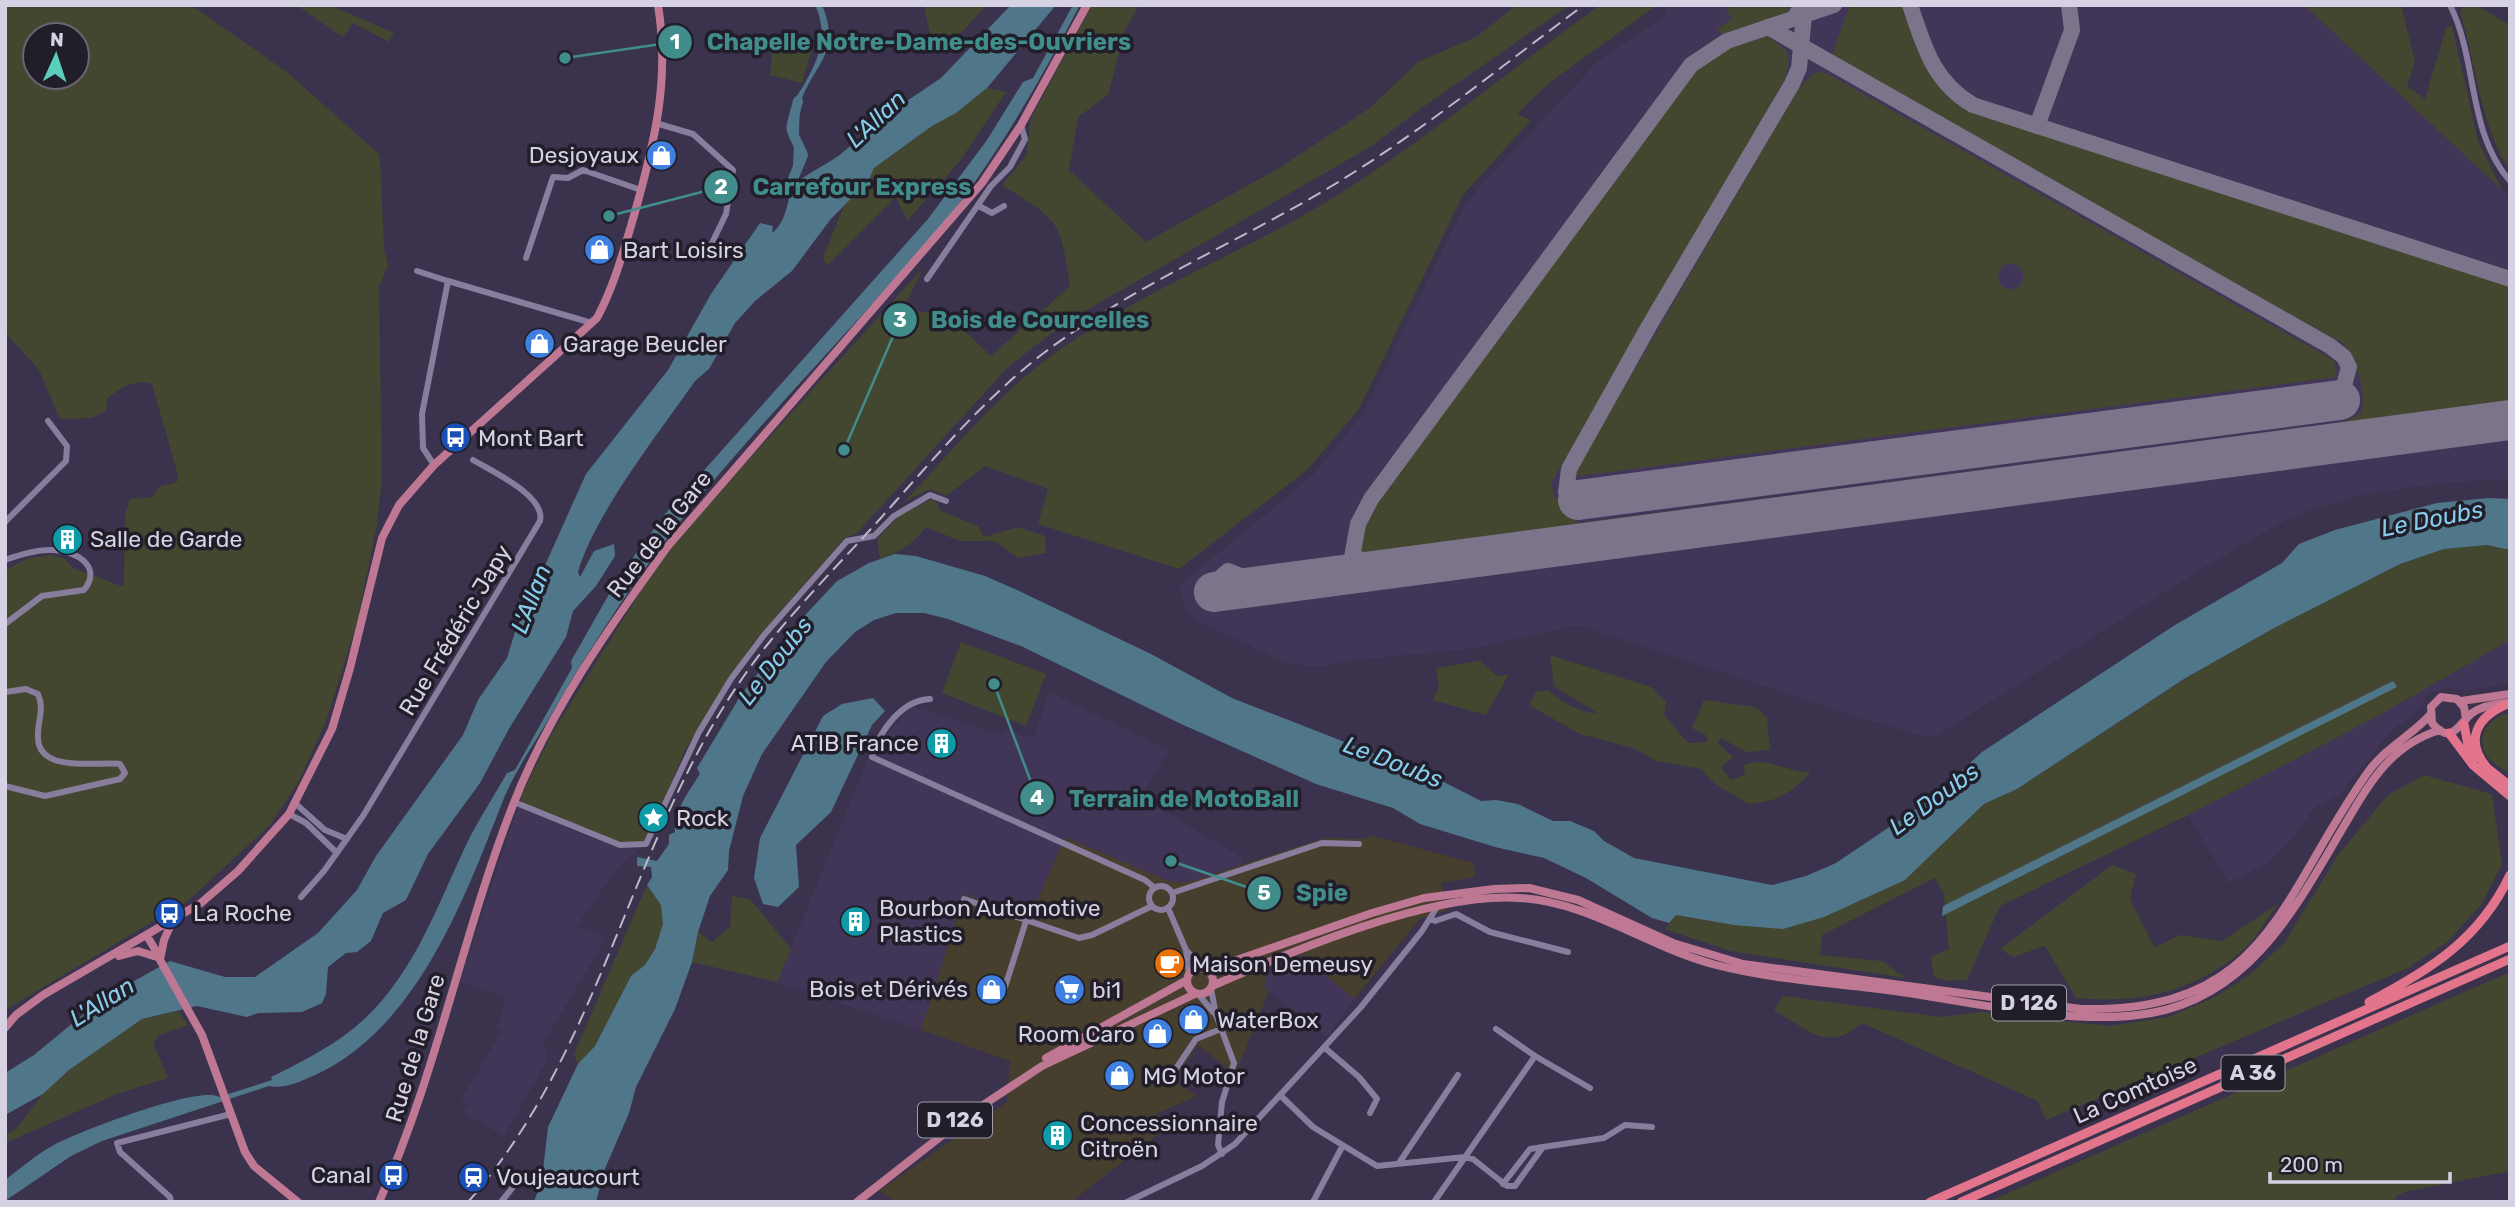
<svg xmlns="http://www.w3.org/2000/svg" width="2515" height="1207" font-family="Rubik,sans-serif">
  <rect width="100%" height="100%" fill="#3b324d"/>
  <path fill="#473f2d" d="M1369,835L1474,863L1475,877L1441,883L1448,910L1420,919L1354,999L1300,955L1265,988L1269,991L1235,1075L1198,1045L1173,1081L1197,1096L1156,1114L1170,1125L1071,1202H897L879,1191L1007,1102L1010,1061L921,1030L964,893L1030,917L1065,837L1171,882H1188L1315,841L1328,838L1366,839Z"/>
  <path fill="#423658" d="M1669,5H2304L2510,197V479L2441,483L2367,494L2311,509L2284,521L2203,568L1934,737H1925L1856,716L1577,625L1478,648L1356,660L1318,667L1287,663L1193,619L1185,606L1179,586L1313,475L1361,417L1464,208L1478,189L1596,63L1668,14L1665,8Z
    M2510,640V683L2464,691L2447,687L2427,695L2419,711L2392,730L2341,793L2314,808L2291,841L2269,862L2229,883L2188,815L2378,716Z
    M1049,692L1169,750L1141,798L1242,858V864L1188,882H1171L1065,837L1030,917L964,894L921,1030L777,982L870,754L912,706L1002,736L1007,728L1024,737L1027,734L1034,737Z
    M518,806L612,845L637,851L618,867L576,927L607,937L544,1042L548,1059L504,1136L464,1113L469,1104L461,1100L502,1031L497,1028L506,997L460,982Z
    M1300,955L1354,999L1326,1037L1265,988V969Z"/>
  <path fill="#44472f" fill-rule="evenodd" d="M5,5H185L197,9L288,73L380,155L384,249L388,265L379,287L382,478L377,525L356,627L326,721L299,781L270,825L189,900L5,1010V570L29,558L52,555L65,559L73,568L124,587L125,515L130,499L152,497L159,487L177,482L178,475L152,384C134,379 121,387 107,399L106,411L91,418L60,419L39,370L5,332ZM35,35H77V77H35Z
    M296,5H330L394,33L389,42L353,23L343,37Z
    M924,5H987L946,49L930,34Z
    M1092,5H1139L1125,30L1108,95L1078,117L1069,170L1146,242L1281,167L1370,108L1418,62L1476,37L1517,5H1570L1423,107L1370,147L1066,322L1008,367L856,534L845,538L752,644L685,750L646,842H621L522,803L521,796L552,733L654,570L694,520L923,268L903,309L949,316L991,356L1070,286C1060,219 1059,221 1002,185L1026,156L1031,118Z
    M1600,5H1657L1549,83L1517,114L1531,120L1463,195L1359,409L1307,470L1179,569L1038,524L1048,489L985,466L946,496L930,489L905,501C945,459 983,412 1027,375C1119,298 1237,258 1338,195C1429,137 1513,68 1600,5Z
    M1733,5H1788L1789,11L1785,17L1725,36L1717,29L1732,19L1726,10Z
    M1850,5H1905C1919,48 1928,84 1968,108L2510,284V410L1378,561C1347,555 1363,522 1374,504L1688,77L1717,51L1764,34L1786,50L1789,64L1784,81L1551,483L1554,496L1578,523L2343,423L2361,413C2366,389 2358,363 2344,344L1861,76L1832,55Z
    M2304,5H2401L2415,62L2407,86L2425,99L2446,28L2452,26L2478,141L2502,190Z
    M2464,5H2476L2510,25V171C2479,123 2477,66 2460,12Z
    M773,44L812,48L802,83L770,75Z
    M1821,72L1828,74L2333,360L2337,377L1572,477L1798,89L1813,74ZM2012,263L2021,268L2024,278L2019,287L2009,290L2000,285L1998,275L2002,266Z
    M987,88L1006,92L960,161L907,221L896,197L827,266L823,257L844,206L869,180L874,168L932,126L956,113Z
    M934,498L941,511L978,526L984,537L1018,527L1045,536L1046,553L1018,558L995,541H960L926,527C914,543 899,553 880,559L877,539L899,516Z
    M2487,545L2510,550V640L2378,716L2188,815L2000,906L1967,980L1947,981L1934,977L1931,957L1949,949L1944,894L1935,878L1822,935L1820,955L1882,961L1905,978L1730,951L1665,929L1675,915L1734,925L1905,880L1984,804L2017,789L2187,678L2274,628L2400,564L2444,549Z
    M961,642L1046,674L1026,726L942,693Z
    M1550,655L1651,687L1666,702L1664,715L1688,743L1708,742L1706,735L1692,728L1704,700L1755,707L1767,717L1770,750L1746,752L1721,738L1717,742L1733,757L1721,767L1731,780L1745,775L1743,765C1770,755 1783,773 1811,772C1790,794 1777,802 1748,804C1731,792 1712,786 1702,769L1656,761L1633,748L1580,734L1529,705L1536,692L1549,690C1560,703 1581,712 1599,714L1554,686Z
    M1480,661L1497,676L1509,674L1486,715L1433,700L1439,686L1436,668Z
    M2510,712V774C2503,769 2491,763 2487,756C2474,734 2491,718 2510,712Z
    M2424,775L2492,794L2502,864L2481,905L2447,942L2408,968L2046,1120L2038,1101L1862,1023C1828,1053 1808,1030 1774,1010L1783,996L1941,1017L1980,1012L2109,1026L2169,1017L2217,996L2252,973L2284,943L2338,855L2388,795Z
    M2112,865L2136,874L2130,899L2155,948L2179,935L2222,941L2279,903C2267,918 2257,938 2242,951C2194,992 2138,1004 2076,998L2045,946L2013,957L2000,949Z
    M647,885L661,905L663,925L655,949L645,965L631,976L595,1046L578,1064L574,1054Z
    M732,896L750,899L791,949L777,982L692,962L698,932L712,942L730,927Z
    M2510,972V1171L2404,1192L2389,1202H1988Z
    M178,1011L188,1025L160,1035L153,1043L168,1078L117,1094L5,1143V1135L17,1128L43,1094L69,1070L142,1019Z"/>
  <path fill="#507789" d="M815,5H822C841,51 817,61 802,98C798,110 799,165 799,180L837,157L901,105L941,78L1011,5H1056L987,88L956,113L932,126L874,168L869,180L830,220L792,271L755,301L735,323L709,369L695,381C659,433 595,513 578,572L580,577L594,551L614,544L615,556L596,586L573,611L566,637L510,727L480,783L428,854L406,900L383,913L371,941L357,952L346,953L328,967L326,994L322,1003L302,1012L258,1013L247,1017L197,1006L142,1019L69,1070L43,1094L5,1115V1073L34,1055L102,999L170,961L225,977H255L318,933L357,890L376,856L463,735L478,700L507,658L515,632L586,474L668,370L711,294L760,223L773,226L772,233C798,216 793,133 795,104C795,96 800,92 804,85C819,58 829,36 815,5Z
    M1073,5H1080C1041,79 1000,151 949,217C934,237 915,255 899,274C842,338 783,400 727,465C661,540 606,621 555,708C539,737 517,767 504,798C465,897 418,1029 313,1076C298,1083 282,1089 269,1086L102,1141L71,1156L5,1201V1180C21,1168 37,1154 54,1145C78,1132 199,1085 219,1097L272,1080L271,1077C300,1063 329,1048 354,1028C412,981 436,908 467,843C479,819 494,796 507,773L515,770L572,668L571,661L620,575L665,514L928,219L987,140L1023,82L1033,78Z
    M2489,498L2510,499V550L2487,545L2444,549L2400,564L2274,628L2184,679L2017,789L1984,804L1905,880L1824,917L1783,929L1734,925L1676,915L1669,923L1652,918L1586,878L1544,858L1495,847L1420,824L1393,808L1316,784L1179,723L1021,646L948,619L924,613H896L874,620L855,632L826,662L762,754L743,796L729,851L728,870L710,896L698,932L692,962L675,1009L636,1087L629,1113L604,1171L596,1202H534L542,1179L548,1127L578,1064L595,1046L631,976L645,965L655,949L663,924L661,905L647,885L652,877L651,867L637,866V857L657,861L669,844V835L675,832C672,813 690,790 700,774L697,768L741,695L794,627L837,581L869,563L895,554L916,556L985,576L1017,590L1151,654L1232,698L1434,777L1481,801L1496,800L1518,804L1553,821H1570L1594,831L1604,841L1634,858L1772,885L1806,876L1836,863L1931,799L1982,752L2175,625L2282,563L2299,544L2335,530L2437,503Z
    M2393,681L2397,687L1942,916L1943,906Z
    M873,698L885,711L872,725L831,812L796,845L799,887L778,907L763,904L754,878L760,838L823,716L842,704Z"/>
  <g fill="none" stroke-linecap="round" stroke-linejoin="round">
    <path stroke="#507789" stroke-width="10" d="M793,179L803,155C788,121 789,137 798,101"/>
    <path stroke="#7c748b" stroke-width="16" d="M1910,5C1924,46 1933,82 1973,105L2510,279
      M1768,27L2330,346L2344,357L2349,367L2340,400
      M2037,126L2072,30L2069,5
      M1578,500H1573L1566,492L1569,469L1649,326L1792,84L1799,68L1804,15L1797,13
      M1353,551L1359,563L1375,570
      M1334,575L1351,563L1358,524L1371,499L1691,65L1727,41L1834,5
      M1244,588L1239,593H1228L1221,585V577L1228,571L1263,585"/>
    <path stroke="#7c748b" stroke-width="40" d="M1578,500L2340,400
      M1214,592L2510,420"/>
    <path stroke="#887d9d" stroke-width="6" d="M2450,5C2478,61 2467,132 2510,181
      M659,124L693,134L733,170L726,214L710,247
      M979,206L992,213L1004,206
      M526,258L553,177L568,178L583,170L641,190
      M417,271L448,281
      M927,279L991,186L1010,167L1025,139L1021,125
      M434,465L423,448L422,414L448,281L592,323
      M5,522L66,461L67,446L48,421
      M5,560C19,555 34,550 49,550C73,549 104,565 84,590L42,596L5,624
      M5,692L26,689L38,694C45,710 37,721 38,738C39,774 99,761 120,764L125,773L120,779L45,796L5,786
      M930,699C902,700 879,731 872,757L1145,880L1155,888
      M514,802L620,845L646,844L699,732L731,679L764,635L847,541L874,536L894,516L930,495L946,501
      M296,804L325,830L347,839
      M289,814L306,823L337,853
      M1149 898a12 12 0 1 1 24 0a12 12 0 1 1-24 0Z
      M1172,893L1322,843L1359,844
      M301,897L324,871L363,816L540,521C546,496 493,472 473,460
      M964,899L1079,938L1092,935L1152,906
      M1168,908L1186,950L1189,974
      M1430,918L1435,921L1456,914L1490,932L1568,952
      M1187,951L1201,968
      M1211,989L1216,1015L1234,1063L1222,1102L1218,1145L1222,1154
      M1004,990L1026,921
      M1199,995L1213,1012
      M1325,1048L1359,1077L1377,1099L1370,1113
      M1535,1056L1590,1088
      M1169,1079L1196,1039L1221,1029
      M1280,1095L1313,1127L1377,1166L1465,1157L1473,1159L1507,1186H1515L1543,1147L1604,1138L1625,1125L1652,1127
      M1399,1163L1458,1075
      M1503,1184L1530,1149L1543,1147
      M171,1202L170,1197L120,1152L117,1143L231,1114
      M501,1202L518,1181
      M1127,1202L1202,1166L1235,1144L1361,1007L1422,931L1437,907
      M1313,1202L1342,1147
      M1434,1202L1535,1056L1496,1029"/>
    <path stroke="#be7893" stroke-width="8" d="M2461,701L2510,694
      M2466,719L2464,707L2457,699L2441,697L2431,707L2432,723C2452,747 2459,723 2472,713C2482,706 2494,704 2506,703
      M172,922L164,940L160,960L202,1035L245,1152L254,1166L298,1202
      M147,936L160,958
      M119,956L138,951L160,958
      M1187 981a13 13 0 1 1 26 0a13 13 0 1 1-26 0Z
      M1208,970L1372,913L1424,898L1494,889L1529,888L1578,900L1673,943L1743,964L2081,1009C2269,1013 2279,897 2368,772C2385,748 2411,736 2430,715
      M1212,986C1292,951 1432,892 1519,898C1591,902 1647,947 1716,965C1774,980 1836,983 1895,991C1972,1002 2076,1027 2151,1013C2252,995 2297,905 2344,826C2369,784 2390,745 2440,730
      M5,1028L16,1015L43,995L201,903L238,871L289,814L332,729L350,668L382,538L399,505L434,465L597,318C615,284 624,249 635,212C655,141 670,79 658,5
      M1046,1058L1187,980
      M379,1202C437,1074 462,935 513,805C549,712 610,626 668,546L982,183L1021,125L1087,5
      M857,1202L968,1115L1042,1066L1195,994"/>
    <path stroke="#e2758c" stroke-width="9" d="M2464,724L2468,745L2475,758
      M2449,733L2473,765L2510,796
      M2486,767L2510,786
      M2489,770C2463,741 2476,716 2510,703
      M2369,1002C2430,970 2480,939 2510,875
      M1930,1202L2510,946
      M1961,1202L2510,959"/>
    <path stroke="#bcb7c9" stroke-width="2" stroke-dasharray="14 7" stroke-linecap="butt" d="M468,1202C603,1049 630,837 746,673C785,618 834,570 879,520C931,462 982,400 1045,352C1133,286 1236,243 1330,187C1419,134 1500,67 1584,5"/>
  </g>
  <defs>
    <symbol id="shop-disc" viewBox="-11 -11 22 22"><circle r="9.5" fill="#3f7fe0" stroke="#211d29"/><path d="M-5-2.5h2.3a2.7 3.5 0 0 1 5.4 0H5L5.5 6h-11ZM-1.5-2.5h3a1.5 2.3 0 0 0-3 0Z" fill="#fff"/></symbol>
    <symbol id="bus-disc" viewBox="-11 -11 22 22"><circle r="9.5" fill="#1a4fb4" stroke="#211d29"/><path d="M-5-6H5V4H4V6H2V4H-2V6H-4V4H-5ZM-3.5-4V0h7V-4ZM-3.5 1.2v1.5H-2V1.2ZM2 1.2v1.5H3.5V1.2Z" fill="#fff"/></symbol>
    <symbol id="building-disc" viewBox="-11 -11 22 22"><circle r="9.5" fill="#0f9aa8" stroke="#211d29"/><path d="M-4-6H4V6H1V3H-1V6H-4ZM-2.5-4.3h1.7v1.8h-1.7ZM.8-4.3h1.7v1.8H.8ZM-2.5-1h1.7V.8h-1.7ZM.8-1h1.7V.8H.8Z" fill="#fff"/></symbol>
    <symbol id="sight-disc" viewBox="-11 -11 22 22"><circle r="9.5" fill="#0f9aa8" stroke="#211d29"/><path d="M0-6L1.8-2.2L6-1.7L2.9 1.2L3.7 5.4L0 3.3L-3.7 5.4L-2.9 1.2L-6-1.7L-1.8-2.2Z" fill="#fff"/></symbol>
    <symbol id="cafe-disc" viewBox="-11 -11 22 22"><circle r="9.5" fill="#e8710a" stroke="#211d29"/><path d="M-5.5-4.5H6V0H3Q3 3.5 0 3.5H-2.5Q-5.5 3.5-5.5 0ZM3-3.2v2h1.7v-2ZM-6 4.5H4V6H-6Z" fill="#fff"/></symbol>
    <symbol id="supermarket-disc" viewBox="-11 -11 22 22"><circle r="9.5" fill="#3f7fe0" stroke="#211d29"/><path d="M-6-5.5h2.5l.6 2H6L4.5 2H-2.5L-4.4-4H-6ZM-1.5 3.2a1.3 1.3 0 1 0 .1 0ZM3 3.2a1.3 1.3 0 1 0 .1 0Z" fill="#fff"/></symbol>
    <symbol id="station-disc" viewBox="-11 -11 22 22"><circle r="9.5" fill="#1a4fb4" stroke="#211d29"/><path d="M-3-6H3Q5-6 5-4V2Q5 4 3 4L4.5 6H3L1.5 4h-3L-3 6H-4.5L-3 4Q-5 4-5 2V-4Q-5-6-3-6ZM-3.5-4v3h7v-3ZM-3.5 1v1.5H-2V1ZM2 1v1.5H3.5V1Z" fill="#fff"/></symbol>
  </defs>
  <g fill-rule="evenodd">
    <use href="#shop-disc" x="644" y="138" width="35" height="35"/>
    <use href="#shop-disc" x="582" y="232" width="35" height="35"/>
    <use href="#shop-disc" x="522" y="326" width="35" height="35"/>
    <use href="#bus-disc" x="438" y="420" width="35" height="35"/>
    <use href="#building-disc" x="50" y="522" width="35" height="35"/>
    <use href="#building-disc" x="924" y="726" width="35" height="35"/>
    <use href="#sight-disc" x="636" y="800" width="35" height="35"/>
    <use href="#bus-disc" x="152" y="896" width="35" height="35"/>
    <use href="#building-disc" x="838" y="904" width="35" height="35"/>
    <use href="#cafe-disc" x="1152" y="946" width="35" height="35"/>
    <use href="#shop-disc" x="974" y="972" width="35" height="35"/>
    <use href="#supermarket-disc" x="1052" y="972" width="35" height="35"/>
    <use href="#shop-disc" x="1176" y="1002" width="35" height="35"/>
    <use href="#shop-disc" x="1140" y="1016" width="35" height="35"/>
    <use href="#shop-disc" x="1102" y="1058" width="35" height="35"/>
    <use href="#building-disc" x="1040" y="1118" width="35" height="35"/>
    <use href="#bus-disc" x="376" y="1158" width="35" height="35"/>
    <use href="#station-disc" x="456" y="1160" width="35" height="35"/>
  </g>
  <g text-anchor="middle" stroke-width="7" stroke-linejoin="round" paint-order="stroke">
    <g fill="#211d29" stroke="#a09cab" stroke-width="2">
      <rect x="1992" y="985.5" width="74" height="35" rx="5"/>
      <rect x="2221.5" y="1055.5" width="63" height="35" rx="5"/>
      <rect x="918" y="1102.5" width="74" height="35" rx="5"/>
    </g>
    <g font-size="21" font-weight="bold" fill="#d7d2e3">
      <text x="2029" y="1010">D 126</text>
      <text x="2253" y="1080">A 36</text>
      <text x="955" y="1127">D 126</text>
    </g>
    <g font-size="23" fill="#d7d2e3" stroke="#211d29" text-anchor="start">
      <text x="639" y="163" text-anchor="end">Desjoyaux</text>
      <text x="623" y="258">Bart Loisirs</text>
      <text x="563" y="352">Garage Beucler</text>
      <text x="478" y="446">Mont Bart</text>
      <text x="90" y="547">Salle de Garde</text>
      <text x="919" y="751" text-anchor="end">ATIB France</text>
      <text x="676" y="826">Rock</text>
      <text x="879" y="916">Bourbon Automotive<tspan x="879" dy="26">Plastics</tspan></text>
      <text x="193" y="921">La Roche</text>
      <text x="1192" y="972">Maison Demeusy</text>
      <text x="968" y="997" text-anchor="end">Bois et Dérivés</text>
      <text x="1092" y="998">bi1</text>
      <text x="1217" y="1028">WaterBox</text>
      <text x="1135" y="1042" text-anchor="end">Room Caro</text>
      <text x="1143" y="1084">MG Motor</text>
      <text x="1080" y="1131">Concessionnaire<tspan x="1080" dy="26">Citroën</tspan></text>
      <text x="371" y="1183" text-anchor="end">Canal</text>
      <text x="496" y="1185">Voujeaucourt</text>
    </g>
    <g font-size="23" fill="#d7d2e3" stroke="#211d29">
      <text transform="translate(659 534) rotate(-52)" y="8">Rue de la Gare</text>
      <text transform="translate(455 630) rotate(-59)" y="8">Rue Frédéric Japy</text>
      <text transform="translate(415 1048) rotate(-73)" y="8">Rue de la Gare</text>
      <text transform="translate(2135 1090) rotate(-24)" y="8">La Comtoise</text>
    </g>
    <g font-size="24" font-style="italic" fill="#87cceb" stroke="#211d29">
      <text transform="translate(876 119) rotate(-43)" y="8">L'Allan</text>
      <text transform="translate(2432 519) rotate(-11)" y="8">Le Doubs</text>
      <text transform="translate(531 599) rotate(-69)" y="8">L'Allan</text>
      <text transform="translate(775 661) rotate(-52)" y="8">Le Doubs</text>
      <text transform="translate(1393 762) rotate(21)" y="8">Le Doubs</text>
      <text transform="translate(1934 799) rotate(-36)" y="8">Le Doubs</text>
      <text transform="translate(102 1002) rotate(-32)" y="8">L'Allan</text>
    </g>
  </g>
  <path fill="none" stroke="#418d8b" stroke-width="2.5" d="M565 58L675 42M609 216L721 187M844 450L900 320M994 684L1037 798M1171 861L1264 893"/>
  <g fill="#418d8b" stroke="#211d29" stroke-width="2.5">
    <circle cx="565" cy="58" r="7"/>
    <circle cx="609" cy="216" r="7"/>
    <circle cx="844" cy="450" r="7"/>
    <circle cx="994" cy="684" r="7"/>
    <circle cx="1171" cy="861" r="7"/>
    <circle cx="675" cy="42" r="18"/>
    <circle cx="721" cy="187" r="18"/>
    <circle cx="900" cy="320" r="18"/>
    <circle cx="1037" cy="798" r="18"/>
    <circle cx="1264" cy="893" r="18"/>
  </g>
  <g font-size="21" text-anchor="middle" font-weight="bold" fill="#fff">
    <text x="675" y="49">1</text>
    <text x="721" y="194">2</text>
    <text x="900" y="327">3</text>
    <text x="1037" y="805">4</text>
    <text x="1264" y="900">5</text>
  </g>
  <g font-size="24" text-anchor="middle" font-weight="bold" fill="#418d8b" stroke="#211d29" stroke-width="7" stroke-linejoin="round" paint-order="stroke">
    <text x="919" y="50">Chapelle Notre-Dame-des-Ouvriers</text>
    <text x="862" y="195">Carrefour Express</text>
    <text x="1040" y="328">Bois de Courcelles</text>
    <text x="1184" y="807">Terrain de MotoBall</text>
    <text x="1322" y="901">Spie</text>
  </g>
  <rect width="2515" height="1207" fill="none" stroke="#d7d2e3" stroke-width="14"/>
  <g transform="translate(56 56) rotate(3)"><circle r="33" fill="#211d29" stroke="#6a6573" stroke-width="2"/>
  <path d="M0-5L12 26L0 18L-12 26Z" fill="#5bcebb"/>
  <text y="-10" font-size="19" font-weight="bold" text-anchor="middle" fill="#d7d2e3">N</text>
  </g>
  <path d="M2270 1172v10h180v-10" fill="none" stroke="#d7d2e3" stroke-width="3.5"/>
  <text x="2280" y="1172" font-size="21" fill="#d7d2e3" stroke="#211d29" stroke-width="5" paint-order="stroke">200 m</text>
</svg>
